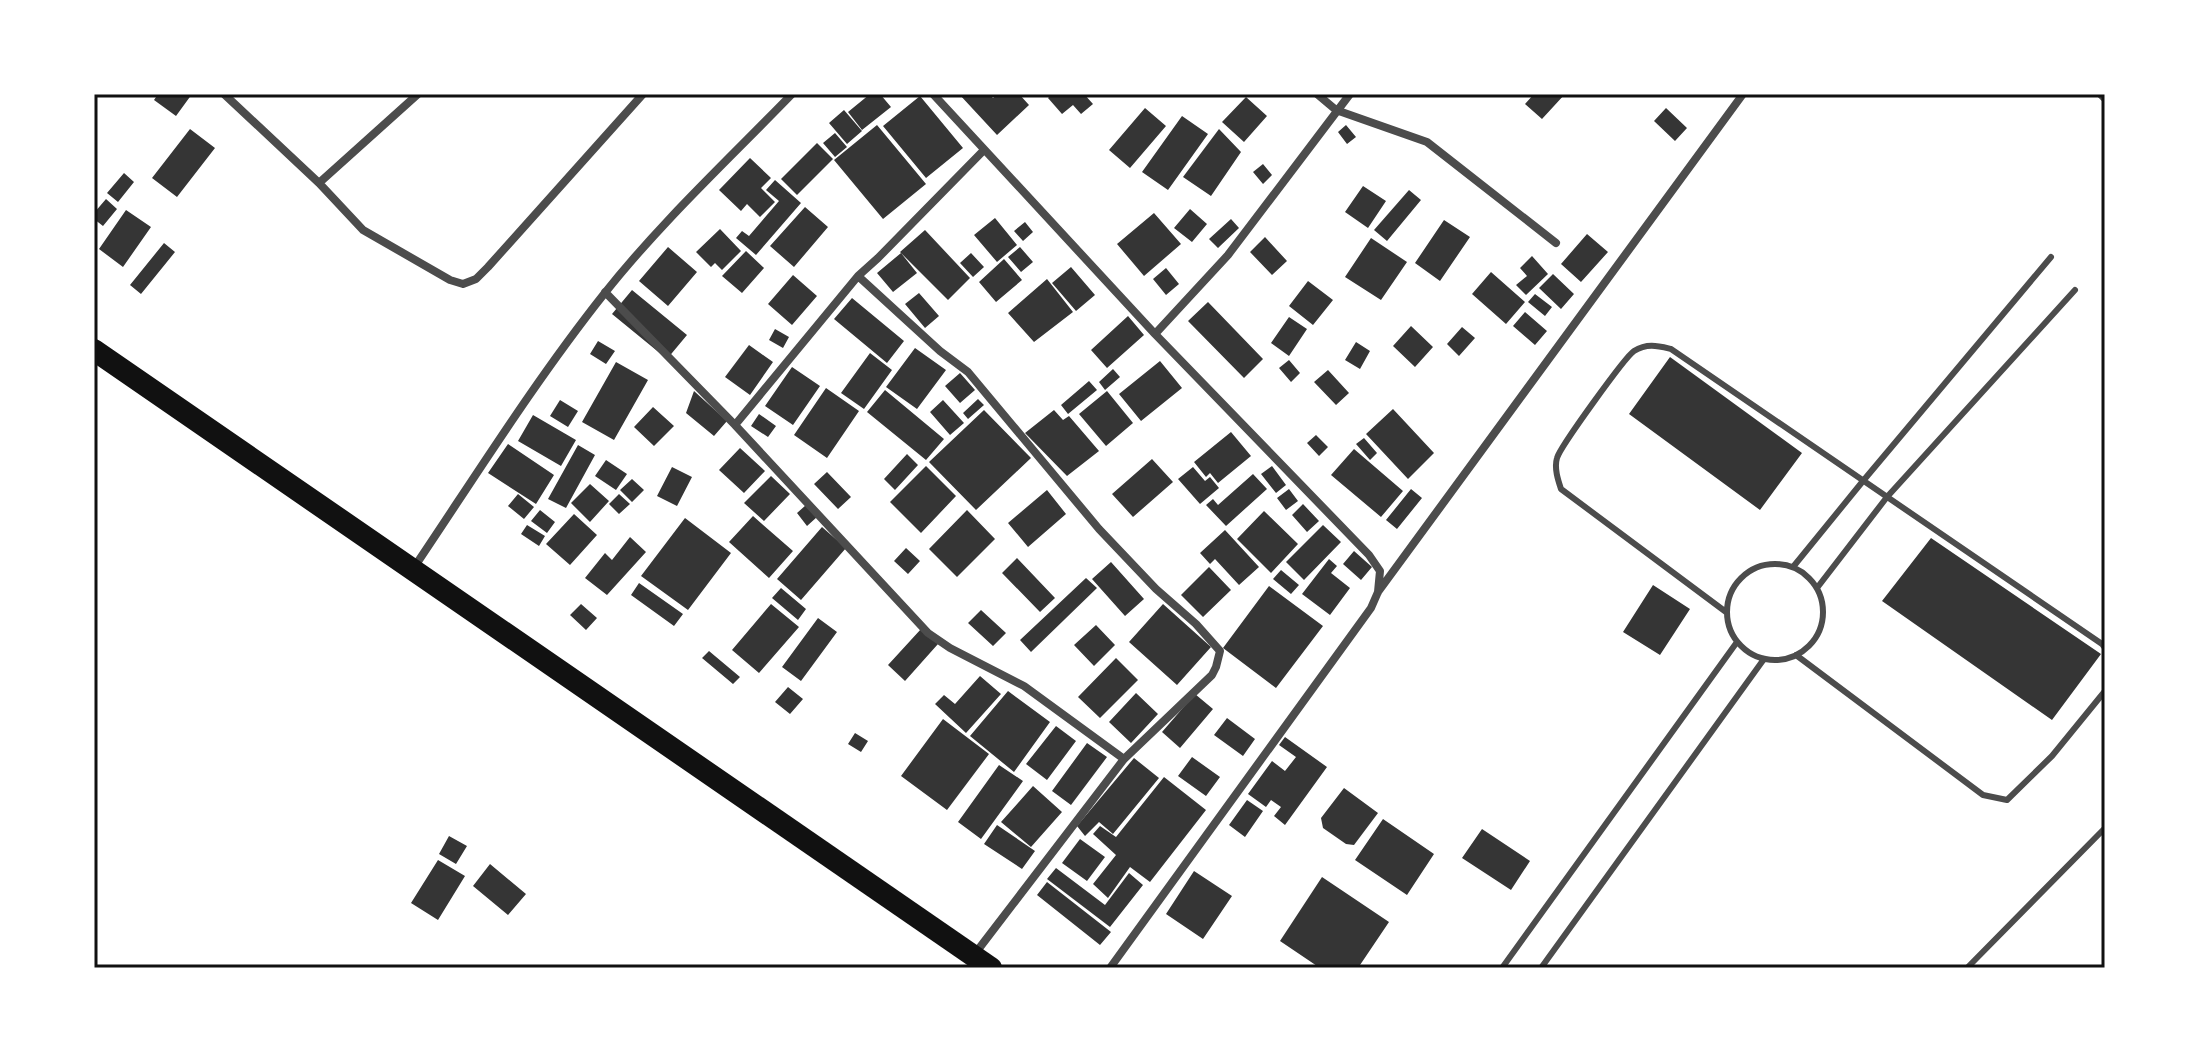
<svg xmlns="http://www.w3.org/2000/svg" width="2199" height="1062" font-family="Raleway,sans-serif">
  <rect width="100%" height="100%" fill="#fff"/>
  <path fill="#353535" d="M158,94H192L176,116L154,100Z
    M870,94H880L891,107L862,130L848,112Z
    M959,94H989L993,98L998,94H1019L1029,105L997,135Z
    M1052,94H1084L1093,104L1081,114L1073,105L1062,114L1048,98Z
    M1534,94H1565L1542,119L1525,104Z
    M920,96L963,148L926,178L883,126Z
    M1246,97L1267,116L1244,142L1222,122Z
    M1145,108L1166,126L1130,168L1109,150Z
    M1666,108L1687,128L1675,141L1654,121Z
    M844,110L862,131L847,144L829,123Z
    M1182,116L1208,134L1168,190L1142,172Z
    M877,125L926,184L883,219L834,160Z
    M1346,125L1356,137L1347,144L1338,132Z
    M190,129L215,148L177,197L152,178Z
    M1219,129L1241,152L1211,196L1183,177Z
    M835,133L847,147L835,157L823,143Z
    M817,143L833,159L797,195L781,179Z
    M750,158L771,178L761,188L775,202L760,217L747,204L741,211L719,190Z
    M1263,164L1272,175L1263,184L1253,172Z
    M124,173L134,182L118,202L107,193Z
    M775,180L801,203L756,255L736,238L742,231L749,236L779,201L766,190Z
    M1363,186L1386,201L1368,228L1345,212Z
    M1409,190L1421,200L1387,241L1374,230Z
    M106,199L117,209L103,226L94,219V213Z
    M805,207L828,227L794,267L770,246Z
    M1190,209L1207,224L1192,242L1174,228Z
    M126,210L151,227L123,267L99,249Z
    M1154,213L1181,244L1144,276L1117,244Z
    M995,218L1017,245L997,262L974,235Z
    M1231,219L1239,228L1218,248L1209,239Z
    M1444,220L1470,237L1440,281L1415,263Z
    M1025,222L1033,232L1023,241L1014,231Z
    M720,229L741,251L722,270L715,263L711,267L696,252Z
    M925,230L970,278L948,300L900,252Z
    M1587,234L1608,252L1581,282L1561,264Z
    M1265,237L1287,261L1272,275L1250,252Z
    M1371,238L1407,262L1381,300L1345,277Z
    M164,243L175,252L141,294L130,285Z
    M668,247L697,272L668,306L639,281Z
    M1020,247L1033,262L1021,272L1008,257Z
    M746,251L764,268L742,293L722,276Z
    M901,253L917,273L893,292L877,273Z
    M971,253L984,267L973,277L960,263Z
    M1532,256L1548,274L1526,295L1516,285L1527,276L1520,268Z
    M1004,259L1022,280L996,302L979,282Z
    M1071,267L1095,295L1076,311L1052,283Z
    M1166,268L1179,284L1166,295L1153,279Z
    M1491,272L1525,302L1506,324L1472,294Z
    M1553,274L1574,294L1561,309L1539,288Z
    M793,275L817,296L792,325L768,304Z
    M1047,279L1073,312L1034,342L1008,313Z
    M1308,281L1333,300L1313,325L1289,306Z
    M632,290L687,335L667,359L612,314Z
    M919,293L939,316L925,328L905,304Z
    M1535,294L1552,307L1545,316L1528,302Z
    M852,298L904,341L887,363L834,319Z
    M1208,302L1263,359L1244,378L1188,321Z
    M1525,312L1547,331L1535,345L1513,326Z
    M1128,316L1144,335L1107,368L1091,350Z
    M1289,317L1307,329L1289,356L1271,343Z
    M1411,326L1433,347L1415,367L1393,346Z
    M1462,327L1475,338L1459,356L1447,344Z
    M775,329L789,337L783,348L769,340Z
    M598,341L615,351L606,364L590,354Z
    M1356,342L1370,351L1360,369L1345,360Z
    M749,345L773,362L750,395L725,377Z
    M915,348L946,370L917,409L886,387Z
    M870,353L892,370L864,409L841,393Z
    M1670,357L1802,453L1760,510L1629,414Z
    M1289,360L1300,373L1291,382L1279,368Z
    M1160,361L1182,388L1141,421L1119,394Z
    M616,362L648,380L614,440L582,422Z
    M792,367L820,386L793,425L765,406Z
    M1113,369L1120,377L1105,390L1099,382Z
    M1328,370L1349,393L1336,405L1314,382Z
    M960,373L975,390L960,403L945,386Z
    M1089,381L1097,390L1068,414L1061,405Z
    M826,388L859,411L827,458L794,435Z
    M885,390L944,439L926,460L867,412Z
    M694,391L727,421L714,436L686,413Z
    M1107,391L1133,423L1106,446L1079,414Z
    M978,399L984,405L968,419L963,413Z
    M560,400L578,411L568,427L550,416Z
    M943,400L964,423L950,435L930,412Z
    M653,407L674,426L654,446L634,427Z
    M1393,409L1434,453L1408,479L1366,434Z
    M984,410L1031,458L976,510L929,462Z
    M1054,410L1063,420L1069,416L1099,451L1067,476L1025,433Z
    M759,414L776,426L768,437L751,426Z
    M533,415L576,440L561,466L518,441Z
    M1231,432L1251,456L1218,483L1210,473L1206,477L1194,462Z
    M1316,435L1328,447L1319,456L1307,443Z
    M1364,438L1377,453L1370,460L1356,444Z
    M508,444L554,475L536,504L488,473Z
    M578,445L595,455L566,508L548,499Z
    M740,448L765,471L744,493L719,470Z
    M1354,449L1403,491L1381,517L1331,475Z
    M907,454L918,465L895,490L884,479Z
    M1152,459L1173,482L1133,517L1112,494Z
    M606,460L627,474L616,490L595,476Z
    M926,466L956,496L921,533L890,502Z
    M1272,466L1286,485L1276,493L1261,474Z
    M672,467L692,477L677,506L657,496Z
    M1193,467L1205,481L1210,477L1219,488L1200,504L1178,479Z
    M827,472L851,497L838,509L814,484Z
    M1253,474L1267,489L1226,526L1206,505L1213,499L1218,505Z
    M771,476L790,494L764,521L744,503Z
    M632,479L644,490L632,502L620,490Z
    M590,484L609,501L590,522L571,503Z
    M1289,489L1298,501L1286,510L1277,498Z
    M1411,489L1422,498L1397,529L1386,520Z
    M1047,490L1066,514L1028,547L1008,523Z
    M518,494L534,507L524,519L508,506Z
    M619,494L630,504L619,514L609,504Z
    M1303,504L1319,521L1307,532L1292,515Z
    M806,505L817,517L807,526L797,513Z
    M540,510L555,522L547,533L531,521Z
    M967,510L995,539L957,577L929,549Z
    M1264,511L1298,544L1271,573L1237,539Z
    M574,514L597,535L570,565L546,544Z
    M753,516L793,551L769,578L729,542Z
    M685,518L731,553L688,610L641,576Z
    M527,525L545,536L539,546L521,534Z
    M1323,525L1341,542L1304,580L1286,562Z
    M822,527L846,548L801,600L777,579Z
    M1225,530L1259,567L1239,585L1215,559L1210,564L1200,553Z
    M630,537L646,552L607,595L585,578L605,553L612,560Z
    M1931,538L2101,654L2052,720L1882,601Z
    M906,548L920,561L908,574L894,561Z
    M1354,551L1372,567L1361,580L1343,564Z
    M1017,558L1055,598L1040,612L1002,573Z
    M1329,559L1337,566L1331,573L1350,588L1330,615L1302,594Z
    M1111,562L1144,599L1125,616L1092,579Z
    M1209,567L1231,590L1203,617L1181,595Z
    M1281,570L1299,585L1291,594L1273,579Z
    M1086,578L1097,588L1031,652L1020,640Z
    M639,583L683,614L674,626L631,595Z
    M1653,585L1690,609L1660,655L1623,632Z
    M1269,586L1323,626L1276,688L1223,648Z
    M781,588L806,609L798,620L772,598Z
    M581,604L597,618L586,630L570,615Z
    M771,604L799,627L759,673L732,650Z
    M1163,604L1211,647L1177,685L1129,642Z
    M981,610L1006,633L993,646L968,623Z
    M818,618L837,632L801,681L782,667Z
    M1096,625L1115,645L1094,666L1074,645Z
    M921,629L938,644L905,681L888,665Z
    M709,651L740,677L733,684L702,658Z
    M1116,658L1138,680L1100,718L1078,697Z
    M980,676L1001,694L966,733L935,704L944,695L955,704Z
    M788,687L803,699L790,714L775,702Z
    M1008,691L1050,722L1014,772L970,736Z
    M1136,693L1158,714L1131,743L1109,722Z
    M1195,694L1213,709L1180,748L1162,732Z
    M1227,718L1255,739L1243,756L1214,735Z
    M943,719L989,754L947,810L901,776Z
    M1056,726L1076,741L1047,780L1026,764Z
    M855,733L868,741L861,752L848,744Z
    M1285,737L1327,767L1285,825L1274,816L1281,807L1271,800L1266,807L1248,794L1272,761L1285,771L1296,757L1279,745Z
    M1087,743L1107,757L1071,805L1052,791Z
    M1192,757L1220,777L1206,796L1178,776Z
    M1134,758L1159,778L1113,834L1099,822L1085,836L1077,826Z
    M999,765L1023,781L981,839L958,822Z
    M1164,777L1206,810L1150,882L1130,867L1108,898L1093,884L1116,855L1093,834L1100,826L1116,837Z
    M1033,786L1062,812L1031,847L1001,822Z
    M1344,788L1378,813L1354,845L1346,844L1323,828L1321,818Z
    M1247,800L1263,811L1245,837L1229,825Z
    M1383,819L1434,854L1407,895L1355,860Z
    M997,825L1035,851L1022,869L984,844Z
    M1482,829L1530,861L1511,890L1462,858Z
    M449,836L467,846L456,864L439,854Z
    M1080,839L1105,857L1087,881L1062,863Z
    M438,860L465,876L438,920L411,903Z
    M490,864L526,894L508,915L473,886Z
    M1056,868L1105,905L1129,873L1143,885L1110,927L1047,879Z
    M1194,871L1232,896L1203,939L1166,914Z
    M1322,877L1389,922L1358,968H1320L1280,941Z
    M1047,882L1111,932L1100,945L1037,895Z"/>
  <g fill="none" stroke-linecap="round" stroke-linejoin="round">
    <path stroke="#4c4c4c" stroke-width="6" d="M2099,94L2105,100
      M1727 612a48 48 0 1 1 96 0a48 48 0 1 1-96 0Z
      M1793,567L1863,481L2051,257
      M1817,588L1887,497L2075,290
      M1726,612L1561,489C1558,480 1554,468 1557,458C1560,447 1625,357 1634,351C1647,343 1658,346 1671,349L2102,644L2105,648
      M1796,655L1983,795L2007,800L2052,756L2105,691
      M1502,968L1737,642
      M1541,968L1764,659
      M1967,968L2105,828"/>
    <path stroke="#4c4c4c" stroke-width="8" d="M224,94L319,183L363,230L450,280L463,284L476,279L488,267L643,94
      M933,94L1155,334L1369,555L1380,571L1378,592
      M1317,94L1336,110L1427,142L1556,243
      M319,183L418,94
      M858,276L940,351L968,372L1099,529L1156,589L1196,624L1220,651L1216,667L1212,675L1124,759
      M605,292L735,425L858,276L878,258L984,150
      M1155,334L1228,255L1350,94
      M735,425L928,633L950,648L1024,686L1124,759L974,955
      M413,569C475,477 535,381 604,294C661,222 729,159 792,94
      M1110,968L1371,608L1378,592L1743,94"/>
    <path stroke="#111" stroke-width="22" d="M94,350L991,968"/>
  </g>
  <rect width="2199" height="1062" fill="none" stroke="#ffffff" stroke-width="192"/>
  <rect x="96" y="96" width="2007" height="870" fill="none" stroke="#111" stroke-width="3"/>
</svg>
